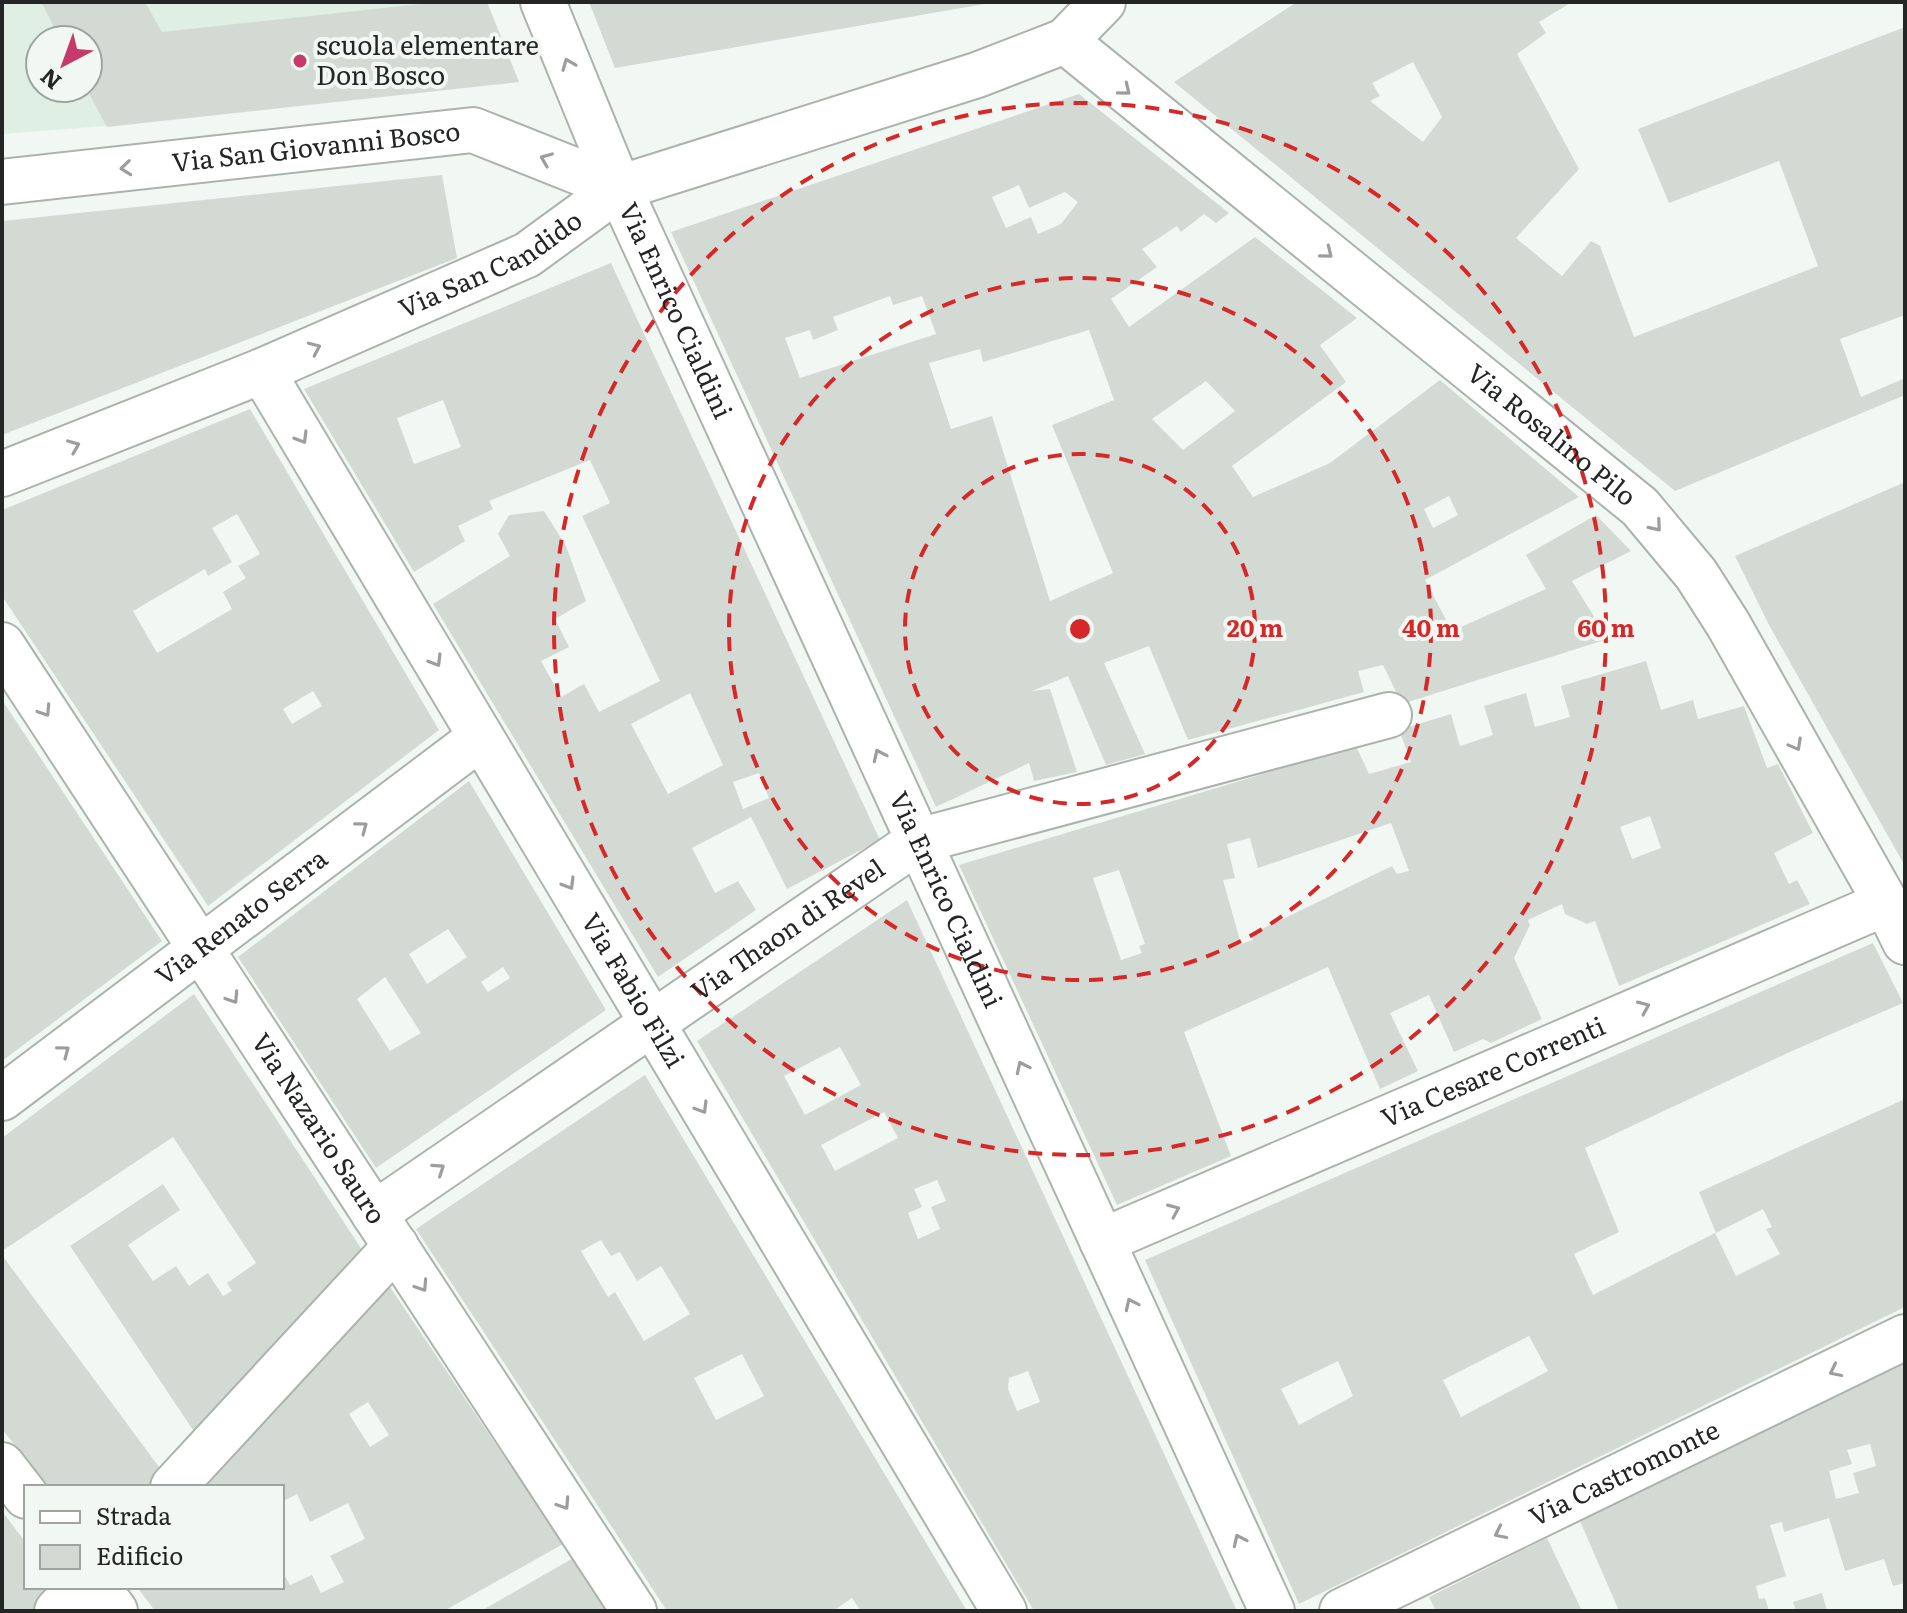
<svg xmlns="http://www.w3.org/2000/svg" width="1907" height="1613" font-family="Literata,serif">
  <rect width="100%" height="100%" fill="#f1f8f3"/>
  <path fill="#e0efe4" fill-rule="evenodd" d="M2,2H487L519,82L106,126L2,134ZM40,40H88V88H40Z"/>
  <path fill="#d3dad4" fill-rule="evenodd" d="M41,2H145L162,32L439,2H487L519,82L107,127L86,88H88V40H61Z
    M589,2H985V4L615,68Z
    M1297,2H1572L1539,22L1546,33L1517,54L1579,169L1516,238L1562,276L1591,241L1600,246L1634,337L1818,266L1779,161L1669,203L1638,129L1905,27V315L1840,339L1861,397L1905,378V395L1675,491L1174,82ZM1413,62L1442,117L1423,142L1370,101L1380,96L1372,83Z
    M1079,94L1229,213L1216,223L1204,214L1181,232L1177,226L1142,249L1157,267L1111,299L1129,327L1255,237L1357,318L1320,345L1346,382L1232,466L1253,497L1330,463L1440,380L1579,497L1425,580L1452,631L1546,589L1526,555L1596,515L1631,551L1572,581L1608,639L1402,704L1383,665L1358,671L1364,692L1188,740L1149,646L1104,663L1145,754L1106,765L1068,676L1032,691L1050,689L1077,772L1034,781L1029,763L936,807L671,232ZM1019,185L1029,208L1065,192L1078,202L1061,224L1038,234L1031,217L1006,228L992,197ZM890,296L893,305L922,296L936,334L800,378L785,338L810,330L813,340L838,330L833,317ZM1089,330L1114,400L1052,425L1113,573L1050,601L992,416L951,429L929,363L980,349L983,362ZM1206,381L1235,411L1183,450L1152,419ZM1449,496L1458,515L1433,528L1424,509Z
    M442,175L457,258L2,435V221Z
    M611,263L880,840L787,889L751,817L692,848L715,893L738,881L756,910L658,977L433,604L510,556L498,534L509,515L544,511L566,546L586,601L555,619L569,647L541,661L561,697L584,684L599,712L660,681L582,516L610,503L590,460L489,501L493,509L458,526L465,541L414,572L304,389ZM443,400L461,447L414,464L397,418ZM690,693L723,765L668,794L631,724ZM759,773L769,798L743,809L733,782Z
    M250,409L439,730L208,906L2,596V510ZM237,514L260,554L238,566L246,578L223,592L232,609L157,653L133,611L205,569L208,576L232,562L212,528ZM313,691L322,706L292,724L283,709Z
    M1905,482V866L1769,625L1735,556Z
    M1646,661L1661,710L1693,700L1698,719L1744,706L1767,768L1778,764L1813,833L1774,853L1789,884L1797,880L1810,904L1619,986L1595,921L1587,924L1565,914L1562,904L1528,920L1530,925L1514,958L1542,1019L1491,1043L1483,1039L1454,1052L1429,995L1390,1013L1418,1071L1380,1089L1328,967L1184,1032L1231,1156L1117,1205L959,865L1356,746L1369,774L1411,762L1399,730L1451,714L1460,746L1493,735L1484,706L1526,693L1535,727L1570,717L1561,686ZM1650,816L1661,848L1632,859L1620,827ZM1391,823L1409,871L1397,874L1392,866L1250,935L1253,940L1241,944L1223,880L1235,878L1227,844L1250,838L1258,868ZM1119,870L1145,944L1139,946L1142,953L1121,960L1093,878Z
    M2,700L162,941L2,1061Z
    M469,781L606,1010L376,1168L238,957ZM448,929L467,957L427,984L409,954ZM503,967L510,978L488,992L481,982ZM385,977L421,1033L390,1051L357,999Z
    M907,900L1237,1611H1034L697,1041ZM840,1047L861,1085L805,1115L784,1076ZM884,1112L898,1138L835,1171L821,1145ZM937,1180L946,1201L931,1207L940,1229L918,1239L908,1213L922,1207L914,1189ZM1028,1371L1040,1402L1017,1411L1008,1389L1009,1378Z
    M1873,943L1903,1003L1792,1051L1585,1148L1619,1232L1574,1254L1593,1295L1715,1233L1736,1276L1780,1254L1766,1229L1772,1227L1763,1209L1716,1233L1699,1192L1905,1099V1307L1299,1604L1145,1260ZM1529,1336L1548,1371L1461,1417L1443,1380ZM1338,1361L1353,1396L1299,1425L1281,1389Z
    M194,994L370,1262L199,1439L70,1246L163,1184L180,1210L128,1245L153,1281L176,1266L189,1286L208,1273L223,1296L232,1291L227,1283L256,1263L173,1137L2,1251V1138Z
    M645,1075L967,1611H861L852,1598L833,1611H667L416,1229ZM601,1240L611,1256L620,1252L637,1281L661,1266L690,1314L644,1341L615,1292L608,1297L581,1251ZM742,1354L764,1396L716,1420L694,1378Z
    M2,1255L165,1475L151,1487H48L2,1429Z
    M388,1284L563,1544L444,1611H155L137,1587H282V1571L290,1585L312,1575L321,1593L344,1582L330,1556L365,1539L348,1503L310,1522L297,1494L282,1502V1487H195ZM368,1402L389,1435L370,1447L349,1414Z
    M1905,1360V1583L1893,1586L1884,1559L1845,1571L1829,1518L1784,1532L1782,1522L1770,1525L1786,1576L1756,1586L1759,1599L1765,1598L1769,1611H1619L1580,1521ZM1870,1444L1876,1466L1853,1473L1859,1493L1836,1499L1829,1471L1852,1464L1847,1450Z
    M2,1511L26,1543V1587H60L38,1611H2Z
    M1547,1538L1582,1611H1436L1429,1597Z
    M575,1557L608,1611H481Z
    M1822,1593L1827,1611H1796L1793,1602Z"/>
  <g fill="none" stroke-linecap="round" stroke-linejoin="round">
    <defs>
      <g id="street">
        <path id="s1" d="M543,2L619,188L1272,1611"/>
        <path id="s2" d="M1065,41L1640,507L1696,574L1728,624L1886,903L1905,942"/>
        <path id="s3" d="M2,182L473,130L619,188"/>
        <path id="s4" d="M262,371L1004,1611"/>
        <path id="s5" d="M2,474L262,371L527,255L619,188L977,75L1065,41L1103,2"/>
        <path id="s6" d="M2,645L634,1611"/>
        <path id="s7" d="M2,1098L481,737"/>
        <path id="s8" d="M374,1214L918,841L1389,715"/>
        <path id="s9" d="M1102,1241L1886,903"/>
        <path d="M2,1465L26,1496"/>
        <path d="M173,1487L396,1246"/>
        <path d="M97,1587L115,1611"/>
        <path d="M57,1611L80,1587"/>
        <path id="s10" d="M1342,1611L1905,1337"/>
      </g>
    </defs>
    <use href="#street" stroke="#acb3ad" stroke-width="48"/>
    <use href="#street" stroke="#fff" stroke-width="44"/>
  </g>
  <defs><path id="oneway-chevron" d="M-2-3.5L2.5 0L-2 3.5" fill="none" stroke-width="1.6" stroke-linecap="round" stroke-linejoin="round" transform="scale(2)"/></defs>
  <g stroke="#9c9d9c">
    <use href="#oneway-chevron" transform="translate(568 64) rotate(-112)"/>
    <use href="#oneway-chevron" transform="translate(1125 90) rotate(39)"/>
    <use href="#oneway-chevron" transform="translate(546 159) rotate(-158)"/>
    <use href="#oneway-chevron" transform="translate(126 168) rotate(174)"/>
    <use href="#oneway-chevron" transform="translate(1327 253) rotate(39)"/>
    <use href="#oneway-chevron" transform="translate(315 348) rotate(-24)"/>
    <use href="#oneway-chevron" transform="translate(302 438) rotate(59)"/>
    <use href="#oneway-chevron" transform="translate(74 446) rotate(-22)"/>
    <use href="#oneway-chevron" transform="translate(1656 526) rotate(50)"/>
    <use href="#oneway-chevron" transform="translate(436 661) rotate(59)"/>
    <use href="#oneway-chevron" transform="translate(45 711) rotate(57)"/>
    <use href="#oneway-chevron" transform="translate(1796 745) rotate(61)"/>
    <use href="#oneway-chevron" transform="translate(879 755) rotate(-115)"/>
    <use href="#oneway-chevron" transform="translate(362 827) rotate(-37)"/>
    <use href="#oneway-chevron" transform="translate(569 884) rotate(59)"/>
    <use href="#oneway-chevron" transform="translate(233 998) rotate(57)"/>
    <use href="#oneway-chevron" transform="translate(1644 1007) rotate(-23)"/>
    <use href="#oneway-chevron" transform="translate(64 1051) rotate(-37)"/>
    <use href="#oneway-chevron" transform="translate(1022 1067) rotate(-115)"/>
    <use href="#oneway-chevron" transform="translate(702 1108) rotate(59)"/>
    <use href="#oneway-chevron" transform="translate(439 1169) rotate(-34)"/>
    <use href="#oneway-chevron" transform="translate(1174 1210) rotate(-23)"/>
    <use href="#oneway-chevron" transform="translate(422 1286) rotate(57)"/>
    <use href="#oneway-chevron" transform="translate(1131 1304) rotate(-115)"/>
    <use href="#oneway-chevron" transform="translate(1835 1371) rotate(154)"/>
    <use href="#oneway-chevron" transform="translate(564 1504) rotate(57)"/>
    <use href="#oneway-chevron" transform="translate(1500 1533) rotate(154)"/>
    <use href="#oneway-chevron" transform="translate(1239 1540) rotate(-115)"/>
  </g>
  <g fill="none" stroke="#d62828" stroke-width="4" stroke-dasharray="14 10">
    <circle cx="1080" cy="629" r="175"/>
    <circle cx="1080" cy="629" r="351"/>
    <circle cx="1080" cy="629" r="526"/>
  </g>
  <circle fill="#c5396b" stroke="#f1f8f3" stroke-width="3" cx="300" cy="61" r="8"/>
  <g text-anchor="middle" stroke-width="8" stroke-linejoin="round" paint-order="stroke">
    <g font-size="26" fill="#232624" stroke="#f1f8f3" text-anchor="start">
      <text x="316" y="55">scuola elementare<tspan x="316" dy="30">Don Bosco</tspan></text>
    </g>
    <g font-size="26" fill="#232624" stroke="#f1f8f3">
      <text dy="9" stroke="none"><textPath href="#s3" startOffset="316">Via San Giovanni Bosco</textPath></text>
      <text dy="9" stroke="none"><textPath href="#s5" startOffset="532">Via San Candido</textPath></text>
      <text dy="9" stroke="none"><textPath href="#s1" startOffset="336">Via Enrico Cialdini</textPath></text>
      <text dy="9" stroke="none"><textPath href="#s2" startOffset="626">Via Rosalino Pilo</textPath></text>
      <text dy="9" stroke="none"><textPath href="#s1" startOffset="984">Via Enrico Cialdini</textPath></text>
      <text dy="9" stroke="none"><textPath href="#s7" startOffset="300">Via Renato Serra</textPath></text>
      <text dy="9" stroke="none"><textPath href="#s8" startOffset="502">Via Thaon di Revel</textPath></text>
      <text dy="9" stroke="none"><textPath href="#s4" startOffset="722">Via Fabio Filzi</textPath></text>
      <text dy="9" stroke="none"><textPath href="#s9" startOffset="426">Via Cesare Correnti</textPath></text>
      <text dy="9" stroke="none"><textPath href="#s6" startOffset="578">Via Nazario Sauro</textPath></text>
      <text dy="9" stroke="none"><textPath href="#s10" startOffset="314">Via Castromonte</textPath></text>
    </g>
  </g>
  <circle cx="1080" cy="629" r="12" fill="#d62828" stroke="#f1f8f3" stroke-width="4"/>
  <g font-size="24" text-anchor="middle" font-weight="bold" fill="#d62828" stroke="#f1f8f3" stroke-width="8" stroke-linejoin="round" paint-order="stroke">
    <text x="1255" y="637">20 m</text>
    <text x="1431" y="637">40 m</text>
    <text x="1606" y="637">60 m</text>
  </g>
  <rect width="1907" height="1613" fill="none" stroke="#232624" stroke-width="8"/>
  <rect x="24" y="1485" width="260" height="104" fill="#f1f8f3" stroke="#9fa4a0" stroke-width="2"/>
  <rect x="40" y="1511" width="40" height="12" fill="#ffffff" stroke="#9fa4a0" stroke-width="2"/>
  <text x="96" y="1525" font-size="24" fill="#232624">Strada</text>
  <rect x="40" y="1545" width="40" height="24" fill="#d3dad4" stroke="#9fa4a0" stroke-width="2"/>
  <text x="96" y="1565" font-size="24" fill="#232624">Edificio</text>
  <g transform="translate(64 64) rotate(221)"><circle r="38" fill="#f1f8f3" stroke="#9fa4a0" stroke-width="2"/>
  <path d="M0-6L14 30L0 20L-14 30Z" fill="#c5396b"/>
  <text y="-12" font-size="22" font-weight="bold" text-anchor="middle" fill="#232624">N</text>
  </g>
</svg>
